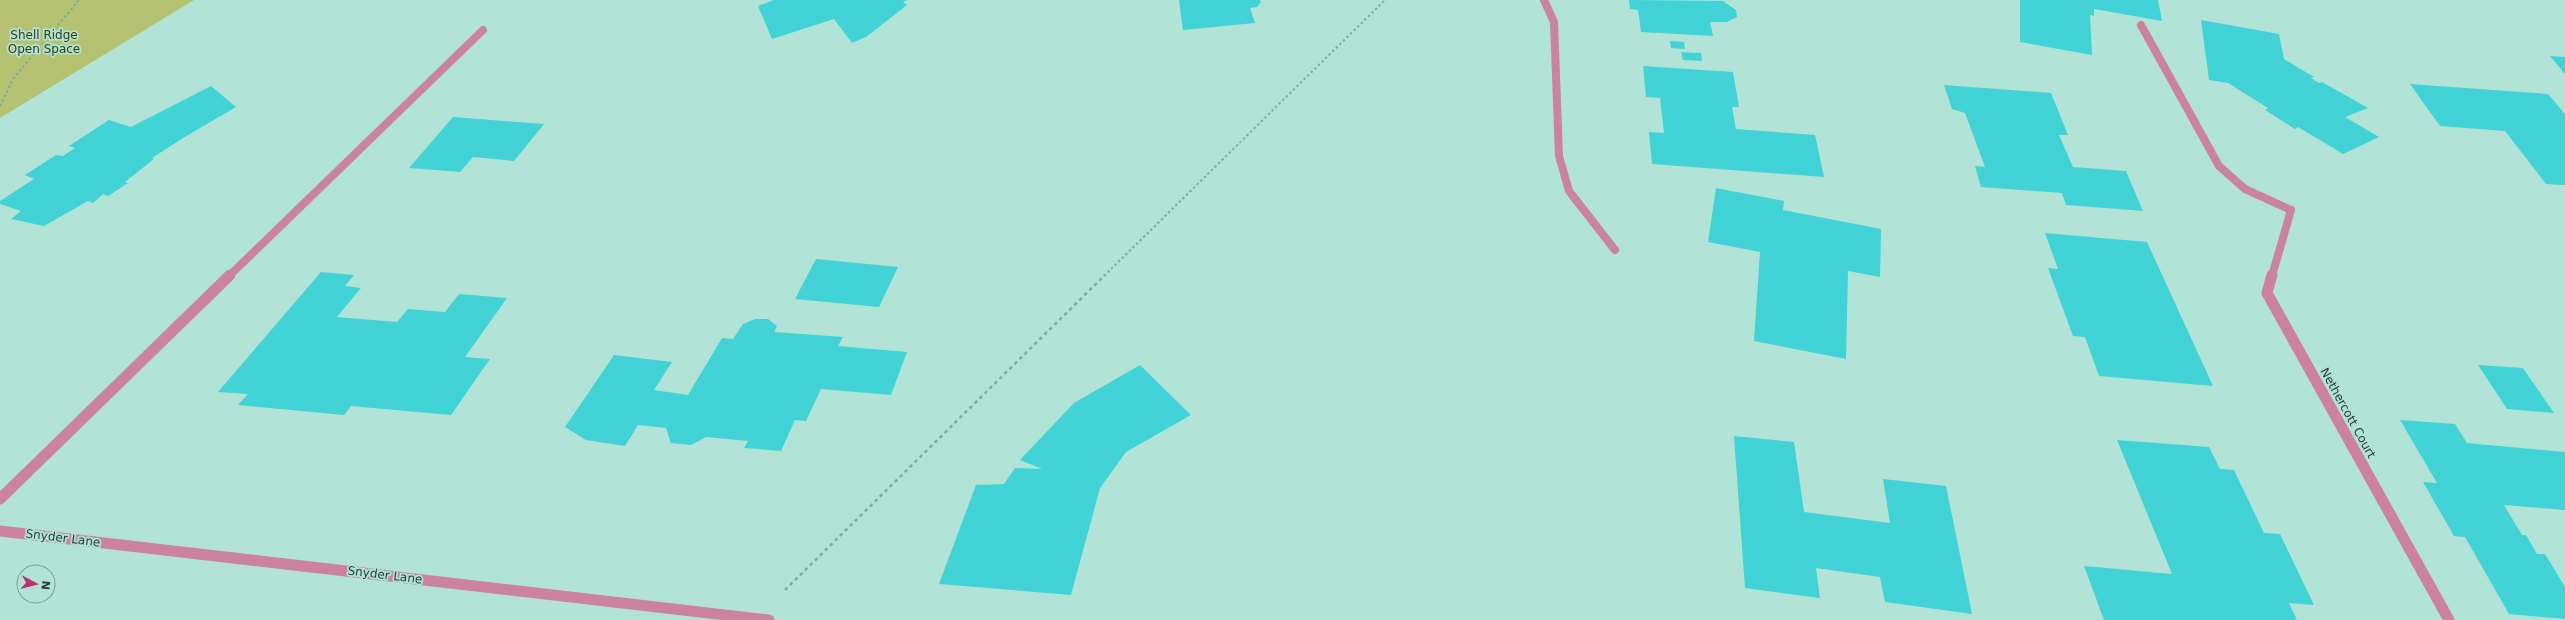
<svg xmlns="http://www.w3.org/2000/svg" width="2565" height="620" font-family="'DejaVu Sans',sans-serif">
  <rect width="100%" height="100%" fill="#b1e4d6"/>
  <path fill="#b4c272" d="M0,0H194L0,118Z"/>
  <path fill="#42d3d6" d="M774,0H908L903,2L907,5L866,37L852,43L834,19L772,39L758,6Z
    M1179,0H1260L1261,2L1257,7L1250,8L1255,23L1183,30Z
    M1629,0L1723,1L1736,10L1737,17L1727,22H1710L1713,36L1641,32L1638,10L1630,9Z
    M2020,0H2158L2162,21L2094,9V16L2090,15L2092,55L2020,42Z
    M2201,20L2279,34L2284,59L2314,77L2311,78L2319,83L2322,82L2368,108L2345,117L2379,137L2343,154L2298,127L2295,129L2265,110L2268,108L2228,83L2209,80Z
    M1670,41L1684,42L1685,49L1671,48Z
    M1681,52L1701,53L1702,61L1683,60Z
    M2550,56L2565,57V74Z
    M1643,66L1733,72L1739,107H1732L1736,129L1815,135L1824,177L1652,164L1649,132L1664,133L1660,98L1646,97Z
    M2410,84L2548,94L2565,114V185L2546,184L2505,131L2440,126Z
    M1944,85L2051,93L2068,135H2059L2073,167L2126,171L2143,211L2066,205L2062,193L1981,187L1975,166L1985,167L1965,113L1952,109Z
    M211,86L236,107L183,138L152,158L154,159L125,182L128,183L108,196L103,194L93,203L88,201L44,226L11,219L21,211L0,204V201L34,179L25,175L56,155L63,156L75,148L69,146L109,120L131,127Z
    M453,117L544,124L514,161L473,157L460,172L409,168Z
    M1716,188L1784,201L1783,210L1881,229L1880,277L1848,271L1846,359L1754,341L1760,252L1708,242Z
    M2045,233L2147,242L2213,386L2099,376L2085,337L2073,336L2048,268L2058,269Z
    M816,259L898,267L879,307L795,299Z
    M321,272L354,275L345,286L361,288L337,317L397,322L408,309L445,312L459,294L507,298L465,357L490,359L451,415L351,406L344,415L238,405L248,394L218,392Z
    M755,319H768L777,326L774,332L843,337L838,346L907,352L891,395L821,389L806,421L795,420L781,451L744,448L748,441L706,437L691,445L671,443L666,428L638,425L625,446L586,440L565,427L614,355L672,362L654,390L688,395L722,338L733,339L743,324Z
    M1140,365L1191,415L1126,452L1100,488L1071,595L939,584L976,485L1004,484L1015,468L1042,469L1020,460L1074,403Z
    M2478,365L2523,368L2554,413L2507,409Z
    M2400,420L2455,424L2467,443L2565,452V510L2504,505L2522,535H2526L2537,554H2545L2565,587V619L2509,614L2465,537L2454,536L2423,482L2437,483Z
    M1734,436L1794,442L1804,512L1890,523L1883,479L1946,486L1972,614L1885,602L1880,577L1816,568L1820,598L1745,588Z
    M2117,440L2209,447L2220,469L2234,470L2264,533L2280,534L2314,605L2289,603L2297,620H2104L2084,566L2172,574Z"/>
  <g fill="none" stroke-linecap="round" stroke-linejoin="round">
    <path stroke="#82aba0" stroke-width="2" stroke-dasharray="2.5 2.5" stroke-linecap="butt" d="M0,106L13,79L79,0
      M1104,276L1385,0"/>
    <path stroke="#82aba0" stroke-width="2.5" stroke-dasharray="3.5 3.5" stroke-linecap="butt" d="M785,590L1105,275"/>
    <path stroke="#cc839d" stroke-width="8" d="M2141,25L2219,166L2245,189L2291,210"/>
    <path stroke="#cc839d" stroke-width="8" d="M1544,0L1554,22L1559,156L1569,191L1615,250
      M229,276L483,30
      M2272,276L2291,210"/>
    <path stroke="#cc839d" stroke-width="11" d="M2272,275L2267,293L2449,620
      M0,499L230,275
      M0,531L769,620"/>
  </g>
  <g text-anchor="middle" stroke-width="3.5" stroke-linejoin="round" paint-order="stroke">
    <g font-size="12" fill="#353c08" stroke="#b1e4d6">
      <text x="44" y="39">Shell Ridge<tspan x="44" dy="14">Open Space</tspan></text>
    </g>
    <g font-size="12" fill="#273c37" stroke="#b1e4d6">
      <text transform="translate(2348 413) rotate(61)" y="4">Nethercott Court</text>
      <text transform="translate(63 538) rotate(7)" y="4">Snyder Lane</text>
      <text transform="translate(385 575) rotate(7)" y="4">Snyder Lane</text>
    </g>
  </g>
  <g transform="translate(36 584) rotate(97)"><circle r="19" fill="#b1e4d6" stroke="#7aa196"/>
  <path d="M0-3L7 15L0 10L-7 15Z" fill="#ba3271"/>
  <text y="-6" font-size="11" font-weight="bold" text-anchor="middle" fill="#273c37">N</text>
  </g>
</svg>
